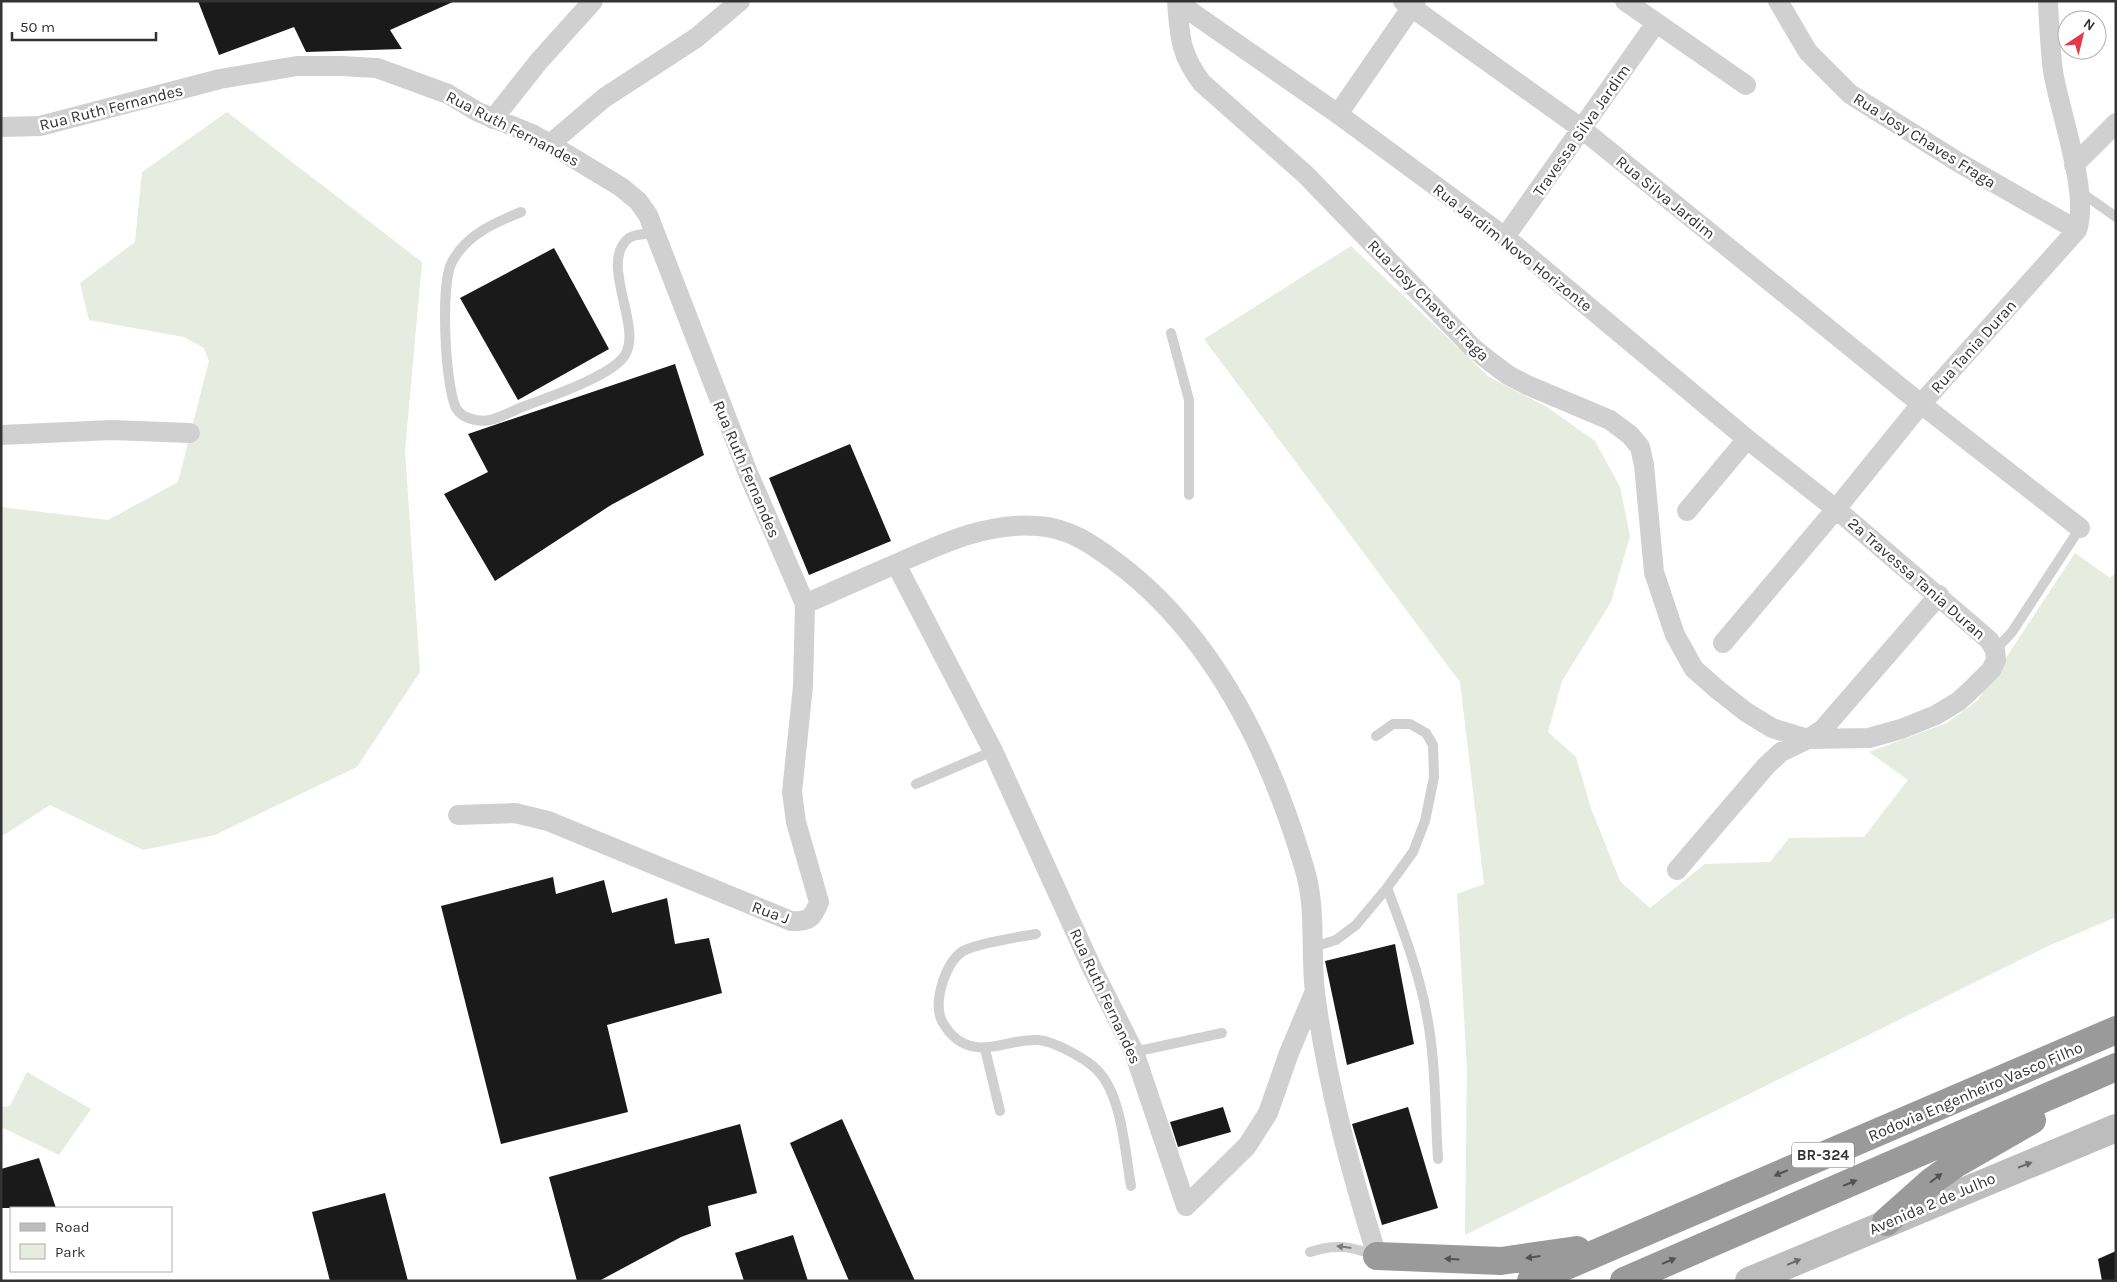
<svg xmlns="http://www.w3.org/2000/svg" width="2117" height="1282" font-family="Karla,sans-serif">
  <rect width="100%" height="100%" fill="#fff"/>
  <path fill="#e6ecdf" d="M227,112L422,262L405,451L420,672L357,767L215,835L143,850L50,805L1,837V507L108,520L178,482L209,361L204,348L184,337L89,320L80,283L135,242L142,172Z
    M1351,246L1489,377L1547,407L1595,441L1620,487L1630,536L1611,602L1562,681L1548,732L1576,757L1591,808L1620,881L1650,908L1705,864L1770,862L1789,838L1864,837L1908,780L1869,752L1947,723L1978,700L2075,553L2110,578L2116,572V917L2048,946L1465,1235L1467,1069L1457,894L1484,884L1460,682L1204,339Z
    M27,1072L91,1109L59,1155L1,1127V1107L10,1106Z"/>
  <path fill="#1a1a1a" d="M198,1H455L390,30L402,49L306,52L294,27L219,55Z
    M554,248L609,349L518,400L460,298Z
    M675,364L704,455L611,505L495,581L444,494L488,472L468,434Z
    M850,444L891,541L809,575L769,478Z
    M553,877L556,894L604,880L612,913L667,898L675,944L709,938L722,993L607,1025L628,1112L501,1144L441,906Z
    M1395,944L1414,1044L1347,1065L1325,961Z
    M1223,1107L1231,1132L1178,1147L1170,1122Z
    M1408,1107L1438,1208L1382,1225L1352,1124Z
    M842,1119L915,1281H849L790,1143Z
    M740,1124L757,1193L708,1206L711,1226L681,1237L599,1281H577L549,1177Z
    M39,1158L56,1208H1V1169Z
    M385,1193L408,1281H330L312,1212Z
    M793,1235L808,1281H744L735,1253Z
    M2116,1251V1281H2102L2098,1259Z"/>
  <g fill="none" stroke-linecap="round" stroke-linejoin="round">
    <path stroke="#d0d0d0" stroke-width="10" d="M2079,191L2116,217
      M521,212C494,223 466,235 452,262C440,284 445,385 456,408C462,419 479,422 490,420C502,417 514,410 525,406C549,397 612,376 625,355C643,326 598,262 629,238C635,234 647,234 655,233
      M1171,333L1189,400V495
      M1995,650L2012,632L2080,528
      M916,784L993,751
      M1387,888C1403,930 1419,972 1427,1016C1436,1063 1435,1112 1438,1159
      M1036,934C1019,937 977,943 963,951C946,962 935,997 940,1016C941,1021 948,1031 952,1035C978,1061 1007,1038 1038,1040C1054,1041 1087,1059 1098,1071C1122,1096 1125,1152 1131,1186
      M1313,947L1336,940L1356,925L1387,888L1413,852L1425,821L1434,777L1433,745L1426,733L1410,724H1393L1376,736
      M985,1049L1000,1111
      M1134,1052L1222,1033
      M1310,1252C1337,1243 1350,1247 1376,1255"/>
    <path stroke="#d0d0d0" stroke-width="20" d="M1177,1V2C1180,37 1180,54 1202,83L1306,175L1472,347L1488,360L1508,375L1527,385L1610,420L1630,435L1640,447L1644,465L1654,572L1675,635L1694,669L1718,690L1746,712L1772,728L1808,739L1869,738L1901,729L1936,715L1959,701L1975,686L1991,670L1996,660L1995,650L1989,640L1836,509L1747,439L1505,237L1338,114L1177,2
      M1403,1L1582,129L1921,404L2080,528
      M1625,1L1746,85
      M1778,1L1808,52L1850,94L1958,162L2077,230
      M1338,114L1416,1
      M493,119L539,61L593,1
      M1,127L40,126L220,79L297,66H341L377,68L448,94L478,112L532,134L550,144L621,187L638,201L648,215L748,473L805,604C835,591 865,577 896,564C941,544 986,522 1038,526C1069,528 1092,544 1116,562C1214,635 1270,752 1304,867C1317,908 1310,951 1315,993C1327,1083 1350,1169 1377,1256
      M550,144L604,98L696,38L740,1
      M2074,165L2116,123
      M1505,237L1656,23
      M1,435L112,430L190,433
      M1687,511L1747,439
      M896,564L993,751L1091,966L1134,1052L1186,1206L1247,1146L1268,1113L1289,1053L1315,991
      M1723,643L1836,509L1921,404L2077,230C2090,194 2059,110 2053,71C2050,48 2049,24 2048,1
      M458,815L515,813L548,821L791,921C809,922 813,918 819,902L796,822L792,792L803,686L805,604
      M1677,870L1766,766L1781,752L1808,739L1823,729L1939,595"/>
    <path stroke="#bdbdbd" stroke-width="28" d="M1749,1281L2116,1128"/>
    <path stroke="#9a9a9a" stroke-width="28" d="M1886,1222L1932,1181L1957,1163L2032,1120
      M1377,1256L1501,1261L1577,1250
      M1531,1281L2116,1030
      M1624,1281L2116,1067"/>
  </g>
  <defs><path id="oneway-solid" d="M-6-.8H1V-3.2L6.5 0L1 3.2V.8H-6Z" transform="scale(1.25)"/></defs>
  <g fill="#6a6a6a">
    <use href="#oneway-solid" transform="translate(2025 1165) rotate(-21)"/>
    <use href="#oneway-solid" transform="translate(1794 1262) rotate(-23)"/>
  </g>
  <g fill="#525252">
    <use href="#oneway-solid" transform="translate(1781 1173) rotate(157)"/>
    <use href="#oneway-solid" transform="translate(1936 1178) rotate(-37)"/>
    <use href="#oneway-solid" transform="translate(1850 1183) rotate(-23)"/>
    <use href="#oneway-solid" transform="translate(1533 1257) rotate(172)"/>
    <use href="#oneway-solid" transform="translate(1452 1259) rotate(-177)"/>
    <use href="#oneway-solid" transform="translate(1669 1261) rotate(-23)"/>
  </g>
  <use fill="#7a7a7a" href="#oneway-solid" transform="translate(1344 1247) rotate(-173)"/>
  <g text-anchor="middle" stroke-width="5" stroke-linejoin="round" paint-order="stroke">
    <rect fill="#fff" stroke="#707070" stroke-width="1" x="1792" y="1142.5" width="62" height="25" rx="4"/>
    <g font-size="15" font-weight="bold" fill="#333">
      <text x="1823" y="1160">BR-324</text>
    </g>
    <g font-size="16" fill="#333" stroke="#fff">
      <text transform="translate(111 107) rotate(-14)" y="6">Rua Ruth Fernandes</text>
      <text transform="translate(513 128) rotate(27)" y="6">Rua Ruth Fernandes</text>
      <text transform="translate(1581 130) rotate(-55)" y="6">Travessa Silva Jardim</text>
      <text transform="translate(1925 140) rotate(32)" y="6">Rua Josy Chaves Fraga</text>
      <text transform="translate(1666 197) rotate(39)" y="6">Rua Silva Jardim</text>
      <text transform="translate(1513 247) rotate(38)" y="6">Rua Jardim Novo Horizonte</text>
      <text transform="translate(1429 300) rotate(45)" y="6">Rua Josy Chaves Fraga</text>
      <text transform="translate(1973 346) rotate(-48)" y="6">Rua Tania Duran</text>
      <text transform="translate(747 469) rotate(67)" y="6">Rua Ruth Fernandes</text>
      <text transform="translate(1917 578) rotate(41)" y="6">2ª Travessa Tania Duran</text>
      <text transform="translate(771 912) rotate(20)" y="6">Rua J</text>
      <text transform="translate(1106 996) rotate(65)" y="6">Rua Ruth Fernandes</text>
      <text transform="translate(1975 1091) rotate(-23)" y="6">Rodovia Engenheiro Vasco Filho</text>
      <text transform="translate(1932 1203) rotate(-23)" y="6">Avenida 2 de Julho</text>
    </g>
  </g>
  <rect width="2117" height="1282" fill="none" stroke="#333333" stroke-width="5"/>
  <rect x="10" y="1207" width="162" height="65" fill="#ffffff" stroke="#adadad"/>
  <rect x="20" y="1223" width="25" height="8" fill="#bdbdbd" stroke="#adadad"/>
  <text x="55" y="1232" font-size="15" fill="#333333">Road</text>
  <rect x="20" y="1244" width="25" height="15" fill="#e6ecdf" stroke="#adadad"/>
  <text x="55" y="1257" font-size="15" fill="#333333">Park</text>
  <g transform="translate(2082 35) rotate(35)"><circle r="24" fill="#ffffff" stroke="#adadad"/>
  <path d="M0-4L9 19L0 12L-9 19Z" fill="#e63946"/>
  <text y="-8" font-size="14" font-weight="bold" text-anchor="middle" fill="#333333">N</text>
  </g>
  <path d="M12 32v8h144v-8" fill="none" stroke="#333333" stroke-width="2.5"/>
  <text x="20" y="32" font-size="15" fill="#333333" stroke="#ffffff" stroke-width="4" paint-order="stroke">50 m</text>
</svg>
